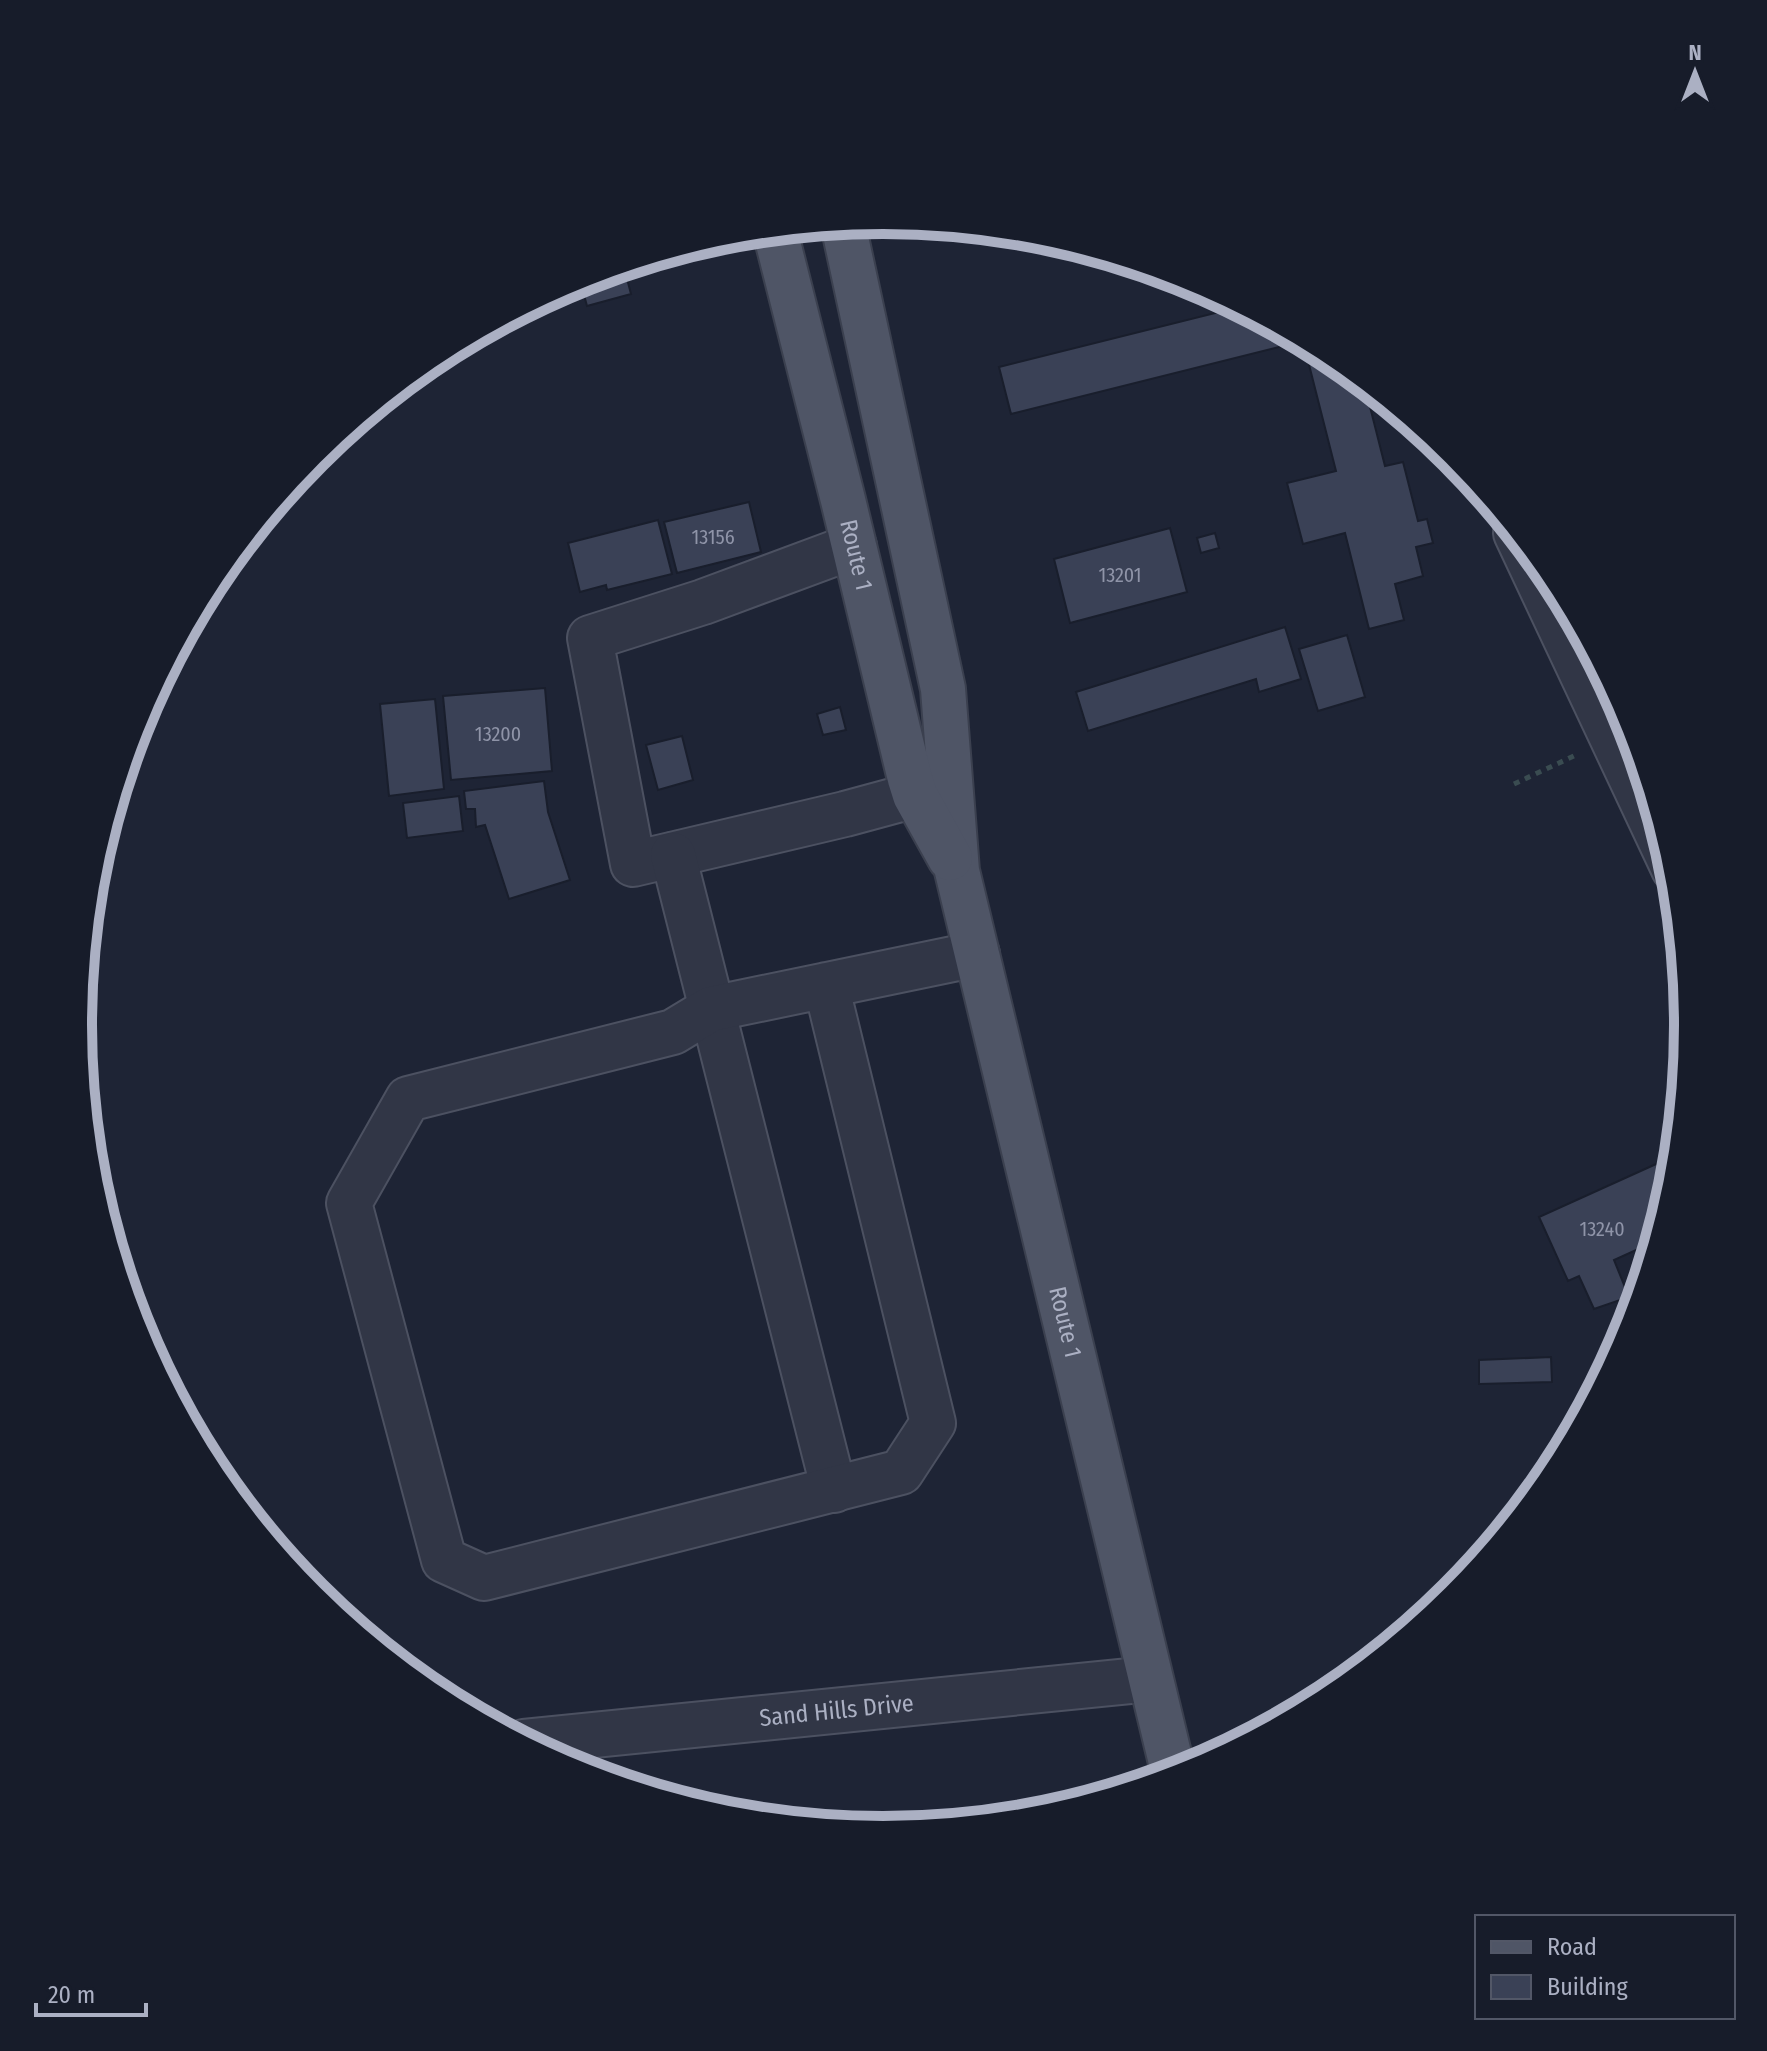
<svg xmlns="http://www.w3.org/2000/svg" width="1767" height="2051" font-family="'Fira Sans Condensed',sans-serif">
  <rect width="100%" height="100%" fill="#1e2435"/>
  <path fill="#3a4156" stroke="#191e2c" stroke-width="2" d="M624,267L631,294L587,306L580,280Z
    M1239,307L1303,341L1011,414L999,367Z
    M1303,341L1331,356L1364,383L1385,466L1403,462L1418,521L1427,519L1433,543L1416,547L1423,576L1395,584L1404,620L1369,629L1345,533L1303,544L1287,483L1336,471Z
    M749,502L761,552L677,573L664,522Z
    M658,520L672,574L607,590L606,585L580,592L568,543Z
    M1170,528L1187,592L1070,623L1054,559Z
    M1215,533L1219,548L1201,553L1197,538Z
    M1285,627L1301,679L1259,692L1256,679L1088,731L1076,692Z
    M1347,635L1365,697L1318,711L1299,649Z
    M545,688L552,771L451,780L443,696Z
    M435,699L444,789L389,796L380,704Z
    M840,707L846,730L823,735L817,714Z
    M682,736L693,780L658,790L646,745Z
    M544,781L548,812L570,880L509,899L485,825L476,827L475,809H466L464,791Z
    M459,796L463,831L407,838L403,803Z
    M1676,1155L1673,1183L1656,1241L1614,1260L1629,1297L1594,1309L1579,1276L1568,1281L1539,1217Z
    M1551,1357L1552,1382L1479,1384V1360Z"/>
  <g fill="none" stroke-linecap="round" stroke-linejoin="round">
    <defs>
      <g id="minor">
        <path d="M1516,533L1674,869"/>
        <path d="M854,546L703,602L590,638L633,864L845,814L915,795"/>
        <path d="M673,855L834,1490"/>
        <path d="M826,985L933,1423L901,1472L484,1578L444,1560L349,1203L408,1099L673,1032L711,1009L977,954"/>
        <path id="s1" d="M524,1742L1150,1679"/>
      </g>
      <g id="major">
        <path id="s2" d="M843,224L943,689L957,871L1174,1775"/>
        <path id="s3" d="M775,231L843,500L910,779L915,795L950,858"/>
      </g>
    </defs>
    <use href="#minor" stroke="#4c5161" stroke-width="48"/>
    <use href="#major" stroke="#3b404f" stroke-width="48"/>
    <path stroke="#3a4c51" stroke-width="5" stroke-dasharray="6 6" stroke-linecap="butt" d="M1514,784L1576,755
      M1687,1044L1681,1030L1689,1026"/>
    <use href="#minor" stroke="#313646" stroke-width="44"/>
    <use href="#major" stroke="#4f5566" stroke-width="44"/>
  </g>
  <g text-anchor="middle" stroke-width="8" stroke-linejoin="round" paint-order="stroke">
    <g font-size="20" fill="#8f94a8">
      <text x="713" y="544">13156</text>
      <text x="1120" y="582">13201</text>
      <text x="498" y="741">13200</text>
      <text x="1602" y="1236">13240</text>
    </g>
    <g font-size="24" fill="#abb0c3" stroke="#171c2a">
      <text dy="8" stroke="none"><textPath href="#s3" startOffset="334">Route 1</textPath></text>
      <text dy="8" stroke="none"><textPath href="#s2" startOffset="1122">Route 1</textPath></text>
      <text dy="8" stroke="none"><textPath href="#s1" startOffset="314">Sand Hills Drive</textPath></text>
    </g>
  </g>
  <path d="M0 0H1767V2051H0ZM92 1025a791 791 0 1 1 1582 0a791 791 0 1 1-1582 0Z" fill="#171c2a" fill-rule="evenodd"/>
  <path fill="none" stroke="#abb0c3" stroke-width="10" d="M92 1025a791 791 0 1 1 1582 0a791 791 0 1 1-1582 0Z"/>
  <rect x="1475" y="1915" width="260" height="104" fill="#171c2a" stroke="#525767" stroke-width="2"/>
  <rect x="1491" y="1941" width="40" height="12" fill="#4f5566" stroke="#525767" stroke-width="2"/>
  <text x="1547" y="1955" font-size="24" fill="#abb0c3">Road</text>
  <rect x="1491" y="1975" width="40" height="24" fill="#3a4156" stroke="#525767" stroke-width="2"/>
  <text x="1547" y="1995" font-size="24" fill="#abb0c3">Building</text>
  <g transform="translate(1695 72)" stroke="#171c2a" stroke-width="6" paint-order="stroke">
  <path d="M0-6L14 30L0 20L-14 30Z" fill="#abb0c3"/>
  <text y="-12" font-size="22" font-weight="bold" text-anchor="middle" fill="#abb0c3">N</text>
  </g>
  <path d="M36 2003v12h110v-12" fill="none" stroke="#abb0c3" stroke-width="4"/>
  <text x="48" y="2003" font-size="24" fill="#abb0c3" stroke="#171c2a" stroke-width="6" paint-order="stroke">20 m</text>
</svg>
